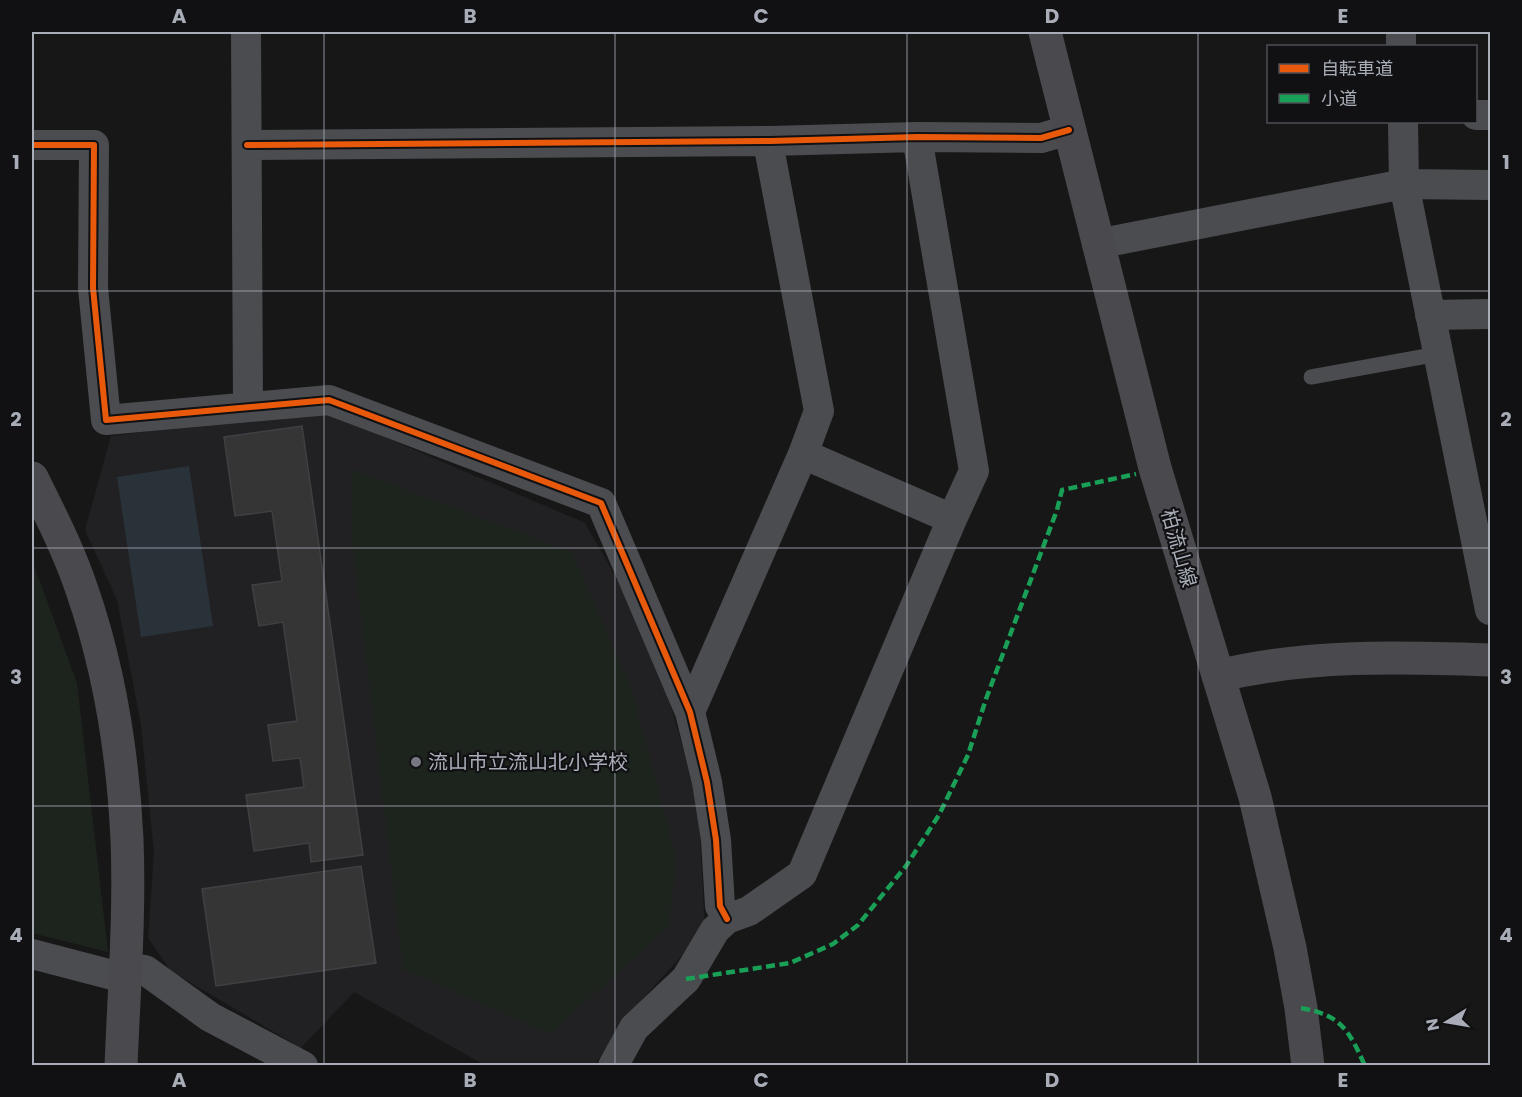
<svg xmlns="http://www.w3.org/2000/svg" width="1522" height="1097" font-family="Poppins,'Noto Sans JP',sans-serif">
  <rect width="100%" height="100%" fill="#171717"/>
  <path fill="#212123" d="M319,409L585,523L651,639L698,799L705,930L628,1015L595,1065H485L354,992L301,1048L171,971L148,938L154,853L141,725L117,600L85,530L111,436Z"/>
  <path fill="#1d241e" d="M351,469L572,552L632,691L676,856L669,927L550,1034L403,969L351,532Z
    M32,560L77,683L108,952L32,933Z"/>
  <path fill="#2a3239" d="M189,466L213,626L141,637L117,477Z"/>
  <path fill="#353536" stroke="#3f4043" stroke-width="1.5" d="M302,426L363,855L311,862L309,843L254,851L246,795L304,787L300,758L273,761L268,725L297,721L283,622L259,626L252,585L282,581L272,511L235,516L224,437Z
    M361,866L376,963L216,986L202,889Z"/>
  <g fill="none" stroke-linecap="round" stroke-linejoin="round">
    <path stroke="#4b4c50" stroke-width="15" d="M1311,377L1438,354"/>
    <path stroke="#4b4c50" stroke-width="30" d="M246,32L248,406
      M1401,32V46
      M1476,115H1490
      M1403,122L1404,184L1490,610
      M917,137L974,471L952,519
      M770,141V153L819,411L803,454
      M32,145H94L93,288L106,420L329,400L601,503L690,712L707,782L716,840L720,906L727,919
      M247,145L770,141L917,137L1041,138L1069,130
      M1097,244L1404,184L1490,185
      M1430,315L1490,314
      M32,954L124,978
      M125,967L145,970L210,1017L303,1066
      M613,1066L634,1028L686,979L715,930L727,919L749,911L802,874L952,519L803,454L690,712"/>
    <path stroke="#4a4a4e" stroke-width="33" d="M1045,32L1155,468L1255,797L1290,948L1301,1008L1308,1066
      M32,478C50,514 69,551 82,590C109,668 123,756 127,839C130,914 124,990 121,1066
      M1218,676C1308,654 1399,657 1490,660"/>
    <path stroke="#1a9f57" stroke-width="4.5" stroke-dasharray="9 4.5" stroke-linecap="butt" d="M686,979L790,963L833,944L858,925L906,866L939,815L968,755L986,699L1057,510L1062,490L1136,474
      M1301,1008C1341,1015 1349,1030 1365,1066"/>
    <defs>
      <path id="cycleway" d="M32,145H94L93,288L106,420L329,400L601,503L690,712L707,782L716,840L720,906L727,919
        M247,145L770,141L917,137L1041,138L1069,130"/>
    </defs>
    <use href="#cycleway" stroke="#111113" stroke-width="10"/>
    <use href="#cycleway" stroke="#e8590c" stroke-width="6"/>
  </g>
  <path fill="none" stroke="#a8adb8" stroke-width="1.5" stroke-opacity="0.55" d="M324,32V1066M615,32V1066M907,32V1066M1198,32V1066M32,291H1490M32,548H1490M32,806H1490"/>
  <circle fill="#757880" stroke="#111113" stroke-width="2" cx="416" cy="762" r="6"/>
  <g text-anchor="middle" stroke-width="4.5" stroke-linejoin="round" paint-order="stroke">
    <g font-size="20" fill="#a8adb8" stroke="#111113">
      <text transform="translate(1179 548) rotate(74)" y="7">柏流山線</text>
    </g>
    <g font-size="20" fill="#a8adb8" stroke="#111113" text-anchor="start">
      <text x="428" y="769">流山市立流山北小学校</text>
    </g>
  </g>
  <rect width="1522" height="1097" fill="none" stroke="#111113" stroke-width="66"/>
  <rect x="1267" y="45" width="210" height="78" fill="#111113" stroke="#4d4f55" stroke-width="1.5"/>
  <rect x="1279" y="64" width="30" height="9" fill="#e8590c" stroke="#4d4f55" stroke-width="1.5"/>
  <text x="1321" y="75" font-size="18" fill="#a8adb8">自転車道</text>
  <rect x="1279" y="94" width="30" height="9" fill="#1a9f57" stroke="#4d4f55" stroke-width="1.5"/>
  <text x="1321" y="105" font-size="18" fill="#a8adb8">小道</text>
  <g transform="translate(1447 1022) rotate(259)" stroke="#111113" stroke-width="4.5" paint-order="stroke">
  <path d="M0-4.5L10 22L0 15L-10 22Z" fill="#a8adb8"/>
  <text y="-9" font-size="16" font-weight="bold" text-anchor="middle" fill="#a8adb8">N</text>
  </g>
  <rect x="33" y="33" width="1456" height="1031" fill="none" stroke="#a8adb8" stroke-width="2"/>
  <g font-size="20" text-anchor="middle" font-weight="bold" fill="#a8adb8">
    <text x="179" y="23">A</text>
    <text x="470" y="23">B</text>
    <text x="761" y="23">C</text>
    <text x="1052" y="23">D</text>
    <text x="1343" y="23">E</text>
    <text x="16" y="169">1</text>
    <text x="1506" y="169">1</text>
    <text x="16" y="426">2</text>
    <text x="1506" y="426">2</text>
    <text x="16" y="684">3</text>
    <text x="1506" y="684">3</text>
    <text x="16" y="942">4</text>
    <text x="1506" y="942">4</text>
    <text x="179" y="1087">A</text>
    <text x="470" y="1087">B</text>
    <text x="761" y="1087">C</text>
    <text x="1052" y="1087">D</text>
    <text x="1343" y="1087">E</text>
  </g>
</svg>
